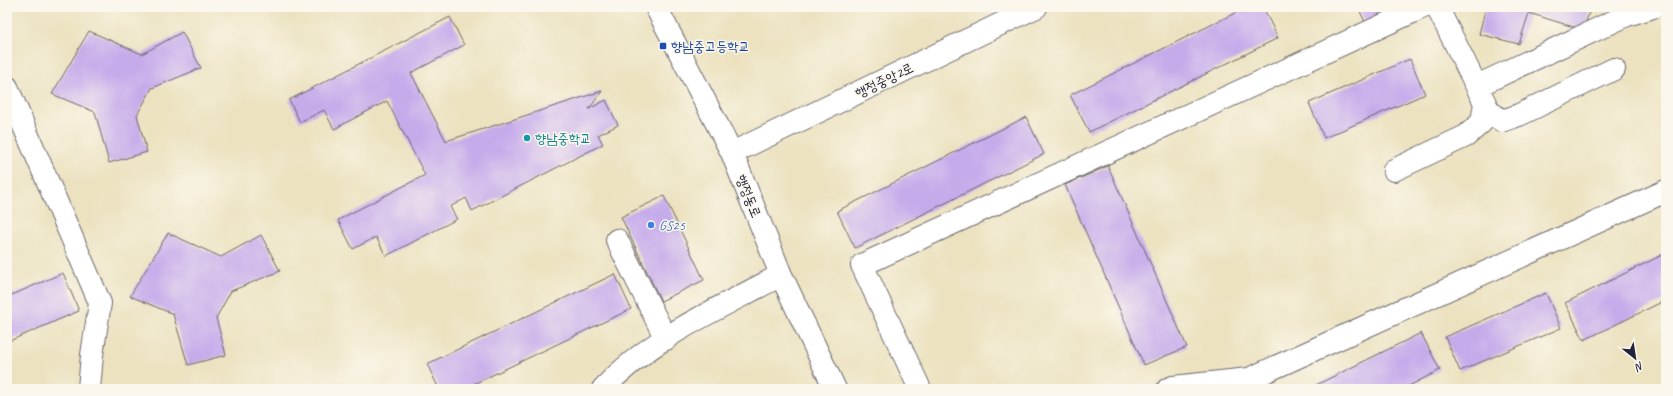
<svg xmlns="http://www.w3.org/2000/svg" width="1673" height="396" font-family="Caveat,'Poor Story',sans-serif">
  <rect width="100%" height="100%" fill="#fbf7ec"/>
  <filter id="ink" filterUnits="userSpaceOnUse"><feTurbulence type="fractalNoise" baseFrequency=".025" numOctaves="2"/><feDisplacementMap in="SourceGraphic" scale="8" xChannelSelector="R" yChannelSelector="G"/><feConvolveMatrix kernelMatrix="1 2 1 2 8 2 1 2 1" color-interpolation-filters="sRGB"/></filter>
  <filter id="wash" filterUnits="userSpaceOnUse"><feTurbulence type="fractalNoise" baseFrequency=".012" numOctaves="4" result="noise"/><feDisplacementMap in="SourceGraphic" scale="16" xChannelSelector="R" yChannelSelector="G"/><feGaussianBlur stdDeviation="0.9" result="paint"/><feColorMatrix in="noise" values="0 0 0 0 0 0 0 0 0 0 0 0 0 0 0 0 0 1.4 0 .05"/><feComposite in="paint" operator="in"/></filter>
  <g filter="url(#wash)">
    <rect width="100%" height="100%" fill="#ece2c0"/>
    <g id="blocks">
      <path fill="#c6abeb" d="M1247,7H1263L1278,38L1089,132L1070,95Z
        M1358,7H1395L1365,22Z
        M1486,7H1591L1583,30L1529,13L1519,44L1479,34Z
        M450,17L464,45L411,73L446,141L602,91L589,109L606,100L618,125L598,135L603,144L472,211L466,198L450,207L457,219L386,256L376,237L353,249L338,220L425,175L387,101L334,129L324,110L300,122L289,100Z
        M89,31L142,54L182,32L201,68L152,88L137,115L147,152L109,163L95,112L52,94Z
        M1410,59L1425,94L1324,138L1309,103Z
        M1026,117L1044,154L855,248L837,211Z
        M1108,166L1187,347L1144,365L1065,185Z
        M664,196L704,280L661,301L621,217Z
        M168,233L221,257L261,235L280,271L231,291L216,318L226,355L188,365L173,314L130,296Z
        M1666,253V300L1584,340L1565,303Z
        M63,273L79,311L7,342V297Z
        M615,274L631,309L463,389H439L427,364Z
        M1546,293L1561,328L1460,371L1445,337Z
        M1421,333L1440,370L1403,389H1308Z"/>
    </g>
  </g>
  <g filter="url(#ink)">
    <use href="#blocks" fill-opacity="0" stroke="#69656a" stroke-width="1"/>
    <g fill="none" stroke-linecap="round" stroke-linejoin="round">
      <defs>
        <path id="minor" d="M656,7L732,153L781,275L835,389
          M1437,7L1489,111L1502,121L1519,115L1614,69
          M1477,86L1627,15L1653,7
          M7,87L100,303L92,355L89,389
          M732,153L1036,7
          M1394,170L1466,136L1482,122L1485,103
          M617,240L666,339
          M603,389C651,337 720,308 781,275
          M920,389L862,265L1423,7
          M1168,389L1173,387L1249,379L1666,191"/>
      </defs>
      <use href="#minor" stroke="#69656a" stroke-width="24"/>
      <use href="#minor" stroke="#fff" stroke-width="22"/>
    </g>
  </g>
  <rect fill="#1a4fb4" stroke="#fbf7ec" stroke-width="1.5" x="659" y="42" width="8" height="8" rx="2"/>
  <circle fill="#0f9aa8" stroke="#fbf7ec" stroke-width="1.5" cx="527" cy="138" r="4"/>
  <circle fill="#3f7fe0" stroke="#fbf7ec" stroke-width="1.5" cx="651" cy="225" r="4"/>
  <g text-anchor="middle" stroke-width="3" stroke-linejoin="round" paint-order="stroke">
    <g font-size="14" fill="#164399" stroke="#fbf7ec" text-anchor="start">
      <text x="671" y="51">향남중고등학교</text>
    </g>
    <g font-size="14" fill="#22223b" stroke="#fbf7ec">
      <text transform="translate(884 80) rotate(-26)" y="5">행정중앙2로</text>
      <text transform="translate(749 196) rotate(68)" y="5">행정동로</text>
    </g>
    <g font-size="14" fill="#0d838f" stroke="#fbf7ec" text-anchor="start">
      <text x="535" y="143">향남중학교</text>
    </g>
    <g font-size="14" fill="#366cbe" stroke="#fbf7ec" text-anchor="start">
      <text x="659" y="230">GS25</text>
    </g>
  </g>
  <rect width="1673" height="396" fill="none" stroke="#fbf7ec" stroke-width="24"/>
  <g transform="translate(1635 358) rotate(150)" stroke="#fbf7ec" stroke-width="3" paint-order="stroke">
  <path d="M0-3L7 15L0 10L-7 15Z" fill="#22223b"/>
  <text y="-6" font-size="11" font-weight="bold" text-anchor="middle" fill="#22223b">N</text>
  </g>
</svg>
